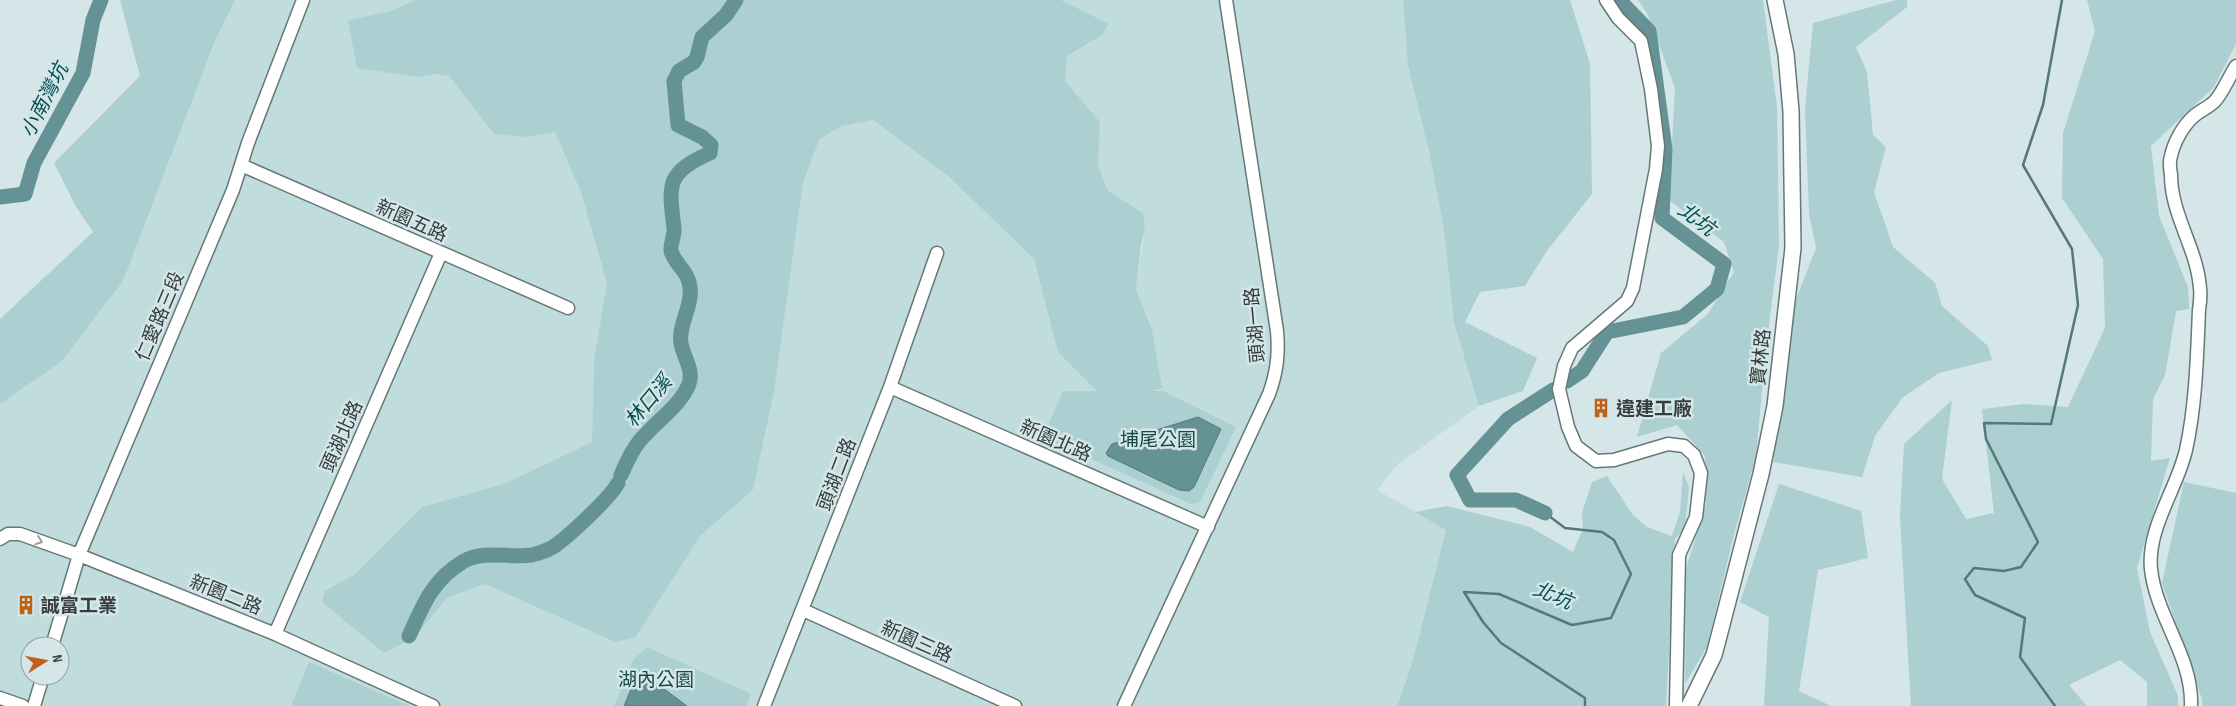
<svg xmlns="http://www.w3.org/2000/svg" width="2236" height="706" font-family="'Sofia Sans Condensed','Noto Sans TC',sans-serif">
  <rect width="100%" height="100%" fill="#d4e6e7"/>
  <path fill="#c0dcdd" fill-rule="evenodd" d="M235,0H415L391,11L348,20L419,77L435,74L449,76L494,134L524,137L555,131L581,192L607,283L594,361L592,442L506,483L422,507L355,574L325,591L415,637L447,598L485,584L615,642L635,638L701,535L753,490L774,392L803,183L819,140L841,126L873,120L947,175L1034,259L1058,352L1152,330L1136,289L1145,228L1143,214L1108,191L1098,165L1100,122L1065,81L1067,56L1102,35L1109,24L1061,0H1403L1408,66L1429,151L1444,230L1454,323L1479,406L1397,465L1377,490L1446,529L1411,667L1397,706H0V404L61,362ZM30,646H60V676H30Z"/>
  <path fill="#accfd1" d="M120,0H235L214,43L123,281L61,362L0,404V319L93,232L75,205L54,163L140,76Z
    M415,0H1061L1109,24L1102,35L1067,56L1065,81L1100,122L1098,165L1108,191L1143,213L1145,228L1141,245L1136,289L1152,330L1162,388L1151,391H1163L1236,427L1200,502L1191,504L1043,437L1063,391H1097L1058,352L1034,259L947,175L873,120L841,126L819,140L803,183L774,392L753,490L701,535L635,638L615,642L485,584L447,598L415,637L384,653L322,602L325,591L355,574L422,507L506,483L592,442L594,361L607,283L581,192L555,132L524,137L494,134L449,76L435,74L419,77L357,68L348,20L391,11Z
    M1403,0H1570L1590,64L1592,194L1546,252L1525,286L1480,292L1465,322L1537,358L1523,391L1479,406L1454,323L1444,230L1429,151L1408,66Z
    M1638,0H1763L1777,107L1779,245L1765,357L1756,457L1733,538L1707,647L1685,684L1686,569L1706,504L1705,456L1677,425L1637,437L1661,353L1708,314L1734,272L1724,242L1669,200L1675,88L1647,13Z
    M1896,0H1907V7L1856,47L1867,72L1873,135L1886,147L1874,192L1893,247L1935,283L1942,306L1988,346L1992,360L1939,373L1903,397L1875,436L1862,477L1773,462L1795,302L1816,248L1809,214L1805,108L1813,23Z
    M2087,0H2236V44L2214,87L2151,146L2159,216L2188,287L2189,309L2176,311L2165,375L2153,399L2151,461L2170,458L2137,568L2150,632L2178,696V706H2147V682L2120,660L2069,685L2087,706H1911L1900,517L1904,444L1952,400L1942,479L1966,519L1994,513L1982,409L2024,404L2068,407L2105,328L2103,259L2062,198L2063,133L2095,31Z
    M1683,472L1689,487L1685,528L1675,539L1666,706H1397L1411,667L1446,530L1415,512L1447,506L1530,527L1573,552L1583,529L1582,513L1592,482L1607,476L1633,515L1647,527L1672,536L1680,512Z
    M2184,482L2236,493V706H2202V699L2162,583Z
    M1779,484L1861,511L1868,558L1818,570L1799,691L1831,706H1764L1769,617L1740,602Z
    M647,647L751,694L746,706H614L633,660Z
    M309,662L410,706H291Z"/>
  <path fill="#649295" stroke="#56787b" d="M1198,417L1221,429L1194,487L1189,491L1179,490L1108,456L1106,453L1112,444Z
    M641,672L687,706H624L637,675Z"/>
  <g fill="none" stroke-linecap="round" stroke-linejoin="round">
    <path stroke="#56787b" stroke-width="2.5" d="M1545,513L1565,528L1602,532L1614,540L1631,574L1611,618L1572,625L1499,594L1464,592L1483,622L1501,643L1585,698V706
      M2055,706L2020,657L2025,618L1975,595L1965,579L1974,568L2004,571L2021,567L2038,542L1986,439L1984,423L2051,424L2078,305L2072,249L2023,165L2043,105L2062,0"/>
    <path stroke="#649295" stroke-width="15" d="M0,197L25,194L34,163L83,73L93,20L101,0
      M1567,381L1582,371L1607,332L1683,317L1717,289L1724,264L1662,218L1665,149L1649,31L1619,0
      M621,475C628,459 635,444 647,433C661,418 681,404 689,384C694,369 683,357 681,343C678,325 693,305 690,287C688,270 675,265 671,251C670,244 675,235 674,228C669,185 665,173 710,153L711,145L702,137L678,125L674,81L679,71L694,62L697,57L702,37L726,15L736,0
      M1545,513L1516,500H1470L1457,475L1508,419L1553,390
      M409,636C423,605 432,580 464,561C484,550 510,558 532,555C539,553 547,551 553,547C567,538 611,497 618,483"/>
    <defs>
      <path id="minor" d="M1606,0L1618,18L1641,41L1651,89L1658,146L1656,169L1633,288L1627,301L1572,348L1564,366L1559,389L1568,427L1576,446L1596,461L1614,460L1668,444L1684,446L1694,455L1701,473L1696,517L1679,555L1676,706
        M241,165L568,308
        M890,387L1208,527
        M0,539L8,534H20L79,555L275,634L433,706
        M803,610L1015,706
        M275,634L441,253
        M52,646L79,555L233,190L248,143L303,0
        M0,698L23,706
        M34,706L43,676
        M764,706L890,387L937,253
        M1124,706L1269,394C1277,372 1279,354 1277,331L1226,0
        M2191,706C2193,657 2156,617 2151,569C2147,528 2177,489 2186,450C2196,404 2197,357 2199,310C2200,303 2201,295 2200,288C2197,248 2171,215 2171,175C2170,169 2169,161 2171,156C2174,142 2183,126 2193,117C2199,111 2208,108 2215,101C2223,92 2229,77 2236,66"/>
      <path id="major" d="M1689,706L1714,655L1719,636L1761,474L1775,406L1793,248L1791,111L1786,54L1775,0"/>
    </defs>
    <use href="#minor" stroke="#677778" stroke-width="15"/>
    <use href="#major" stroke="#677778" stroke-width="18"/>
    <use href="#minor" stroke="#fff" stroke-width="12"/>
    <use href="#major" stroke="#fff" stroke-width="15"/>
  </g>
  <defs><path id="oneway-chevron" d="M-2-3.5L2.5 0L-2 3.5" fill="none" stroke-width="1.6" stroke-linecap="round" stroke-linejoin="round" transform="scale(1.25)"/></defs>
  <use stroke="#9a9e9e" href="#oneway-chevron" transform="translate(39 541) rotate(19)"/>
  <defs>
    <symbol id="building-bare" viewBox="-9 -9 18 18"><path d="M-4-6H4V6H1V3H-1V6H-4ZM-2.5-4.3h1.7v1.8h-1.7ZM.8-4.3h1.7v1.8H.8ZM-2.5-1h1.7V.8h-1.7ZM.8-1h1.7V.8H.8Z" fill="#bf6019" stroke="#d4e6e7" stroke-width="2.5" paint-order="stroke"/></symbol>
  </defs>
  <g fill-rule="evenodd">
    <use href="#building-bare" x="1587" y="394" width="28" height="28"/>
    <use href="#building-bare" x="12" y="591" width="28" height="28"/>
  </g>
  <g text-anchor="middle" stroke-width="5" stroke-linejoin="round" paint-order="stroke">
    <g font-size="19" fill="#363d3e" stroke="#d4e6e7">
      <text transform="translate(412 220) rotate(24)" y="7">新園五路</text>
      <text transform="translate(159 316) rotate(-67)" y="7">仁愛路三段</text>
      <text transform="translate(1254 325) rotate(-95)" y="7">頭湖一路</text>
      <text transform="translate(1760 357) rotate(-84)" y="7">寶林路</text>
      <text transform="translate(341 436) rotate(-66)" y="7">頭湖北路</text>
      <text transform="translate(1056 440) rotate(24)" y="7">新園北路</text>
      <text transform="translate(836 474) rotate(-69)" y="7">頭湖二路</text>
      <text transform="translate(226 594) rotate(22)" y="7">新園二路</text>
      <text transform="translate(917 641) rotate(24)" y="7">新園三路</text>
    </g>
    <g font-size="19" font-weight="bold" fill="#363d3e" stroke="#d4e6e7" text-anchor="start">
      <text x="1616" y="415">違建工廠</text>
      <text x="41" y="612">誠富工業</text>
    </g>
    <g font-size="19" fill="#1b474a" stroke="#d4e6e7">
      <text x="1158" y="446">埔尾公園</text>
      <text x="656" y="686">湖內公園</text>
    </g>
    <g font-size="20" font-style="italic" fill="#044e52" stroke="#d4e6e7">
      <text transform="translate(44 100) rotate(-63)" y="7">小南灣坑</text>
      <text transform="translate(1697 219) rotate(37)" y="7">北坑</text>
      <text transform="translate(648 401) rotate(-50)" y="7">林口溪</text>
      <text transform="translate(1553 595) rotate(22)" y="7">北坑</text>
    </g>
  </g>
  <g transform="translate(45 661) rotate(79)"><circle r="24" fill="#d4e6e7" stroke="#95a2a3"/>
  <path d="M0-4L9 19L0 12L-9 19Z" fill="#bf6019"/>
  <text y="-8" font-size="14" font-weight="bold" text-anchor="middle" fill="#363d3e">N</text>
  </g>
</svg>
